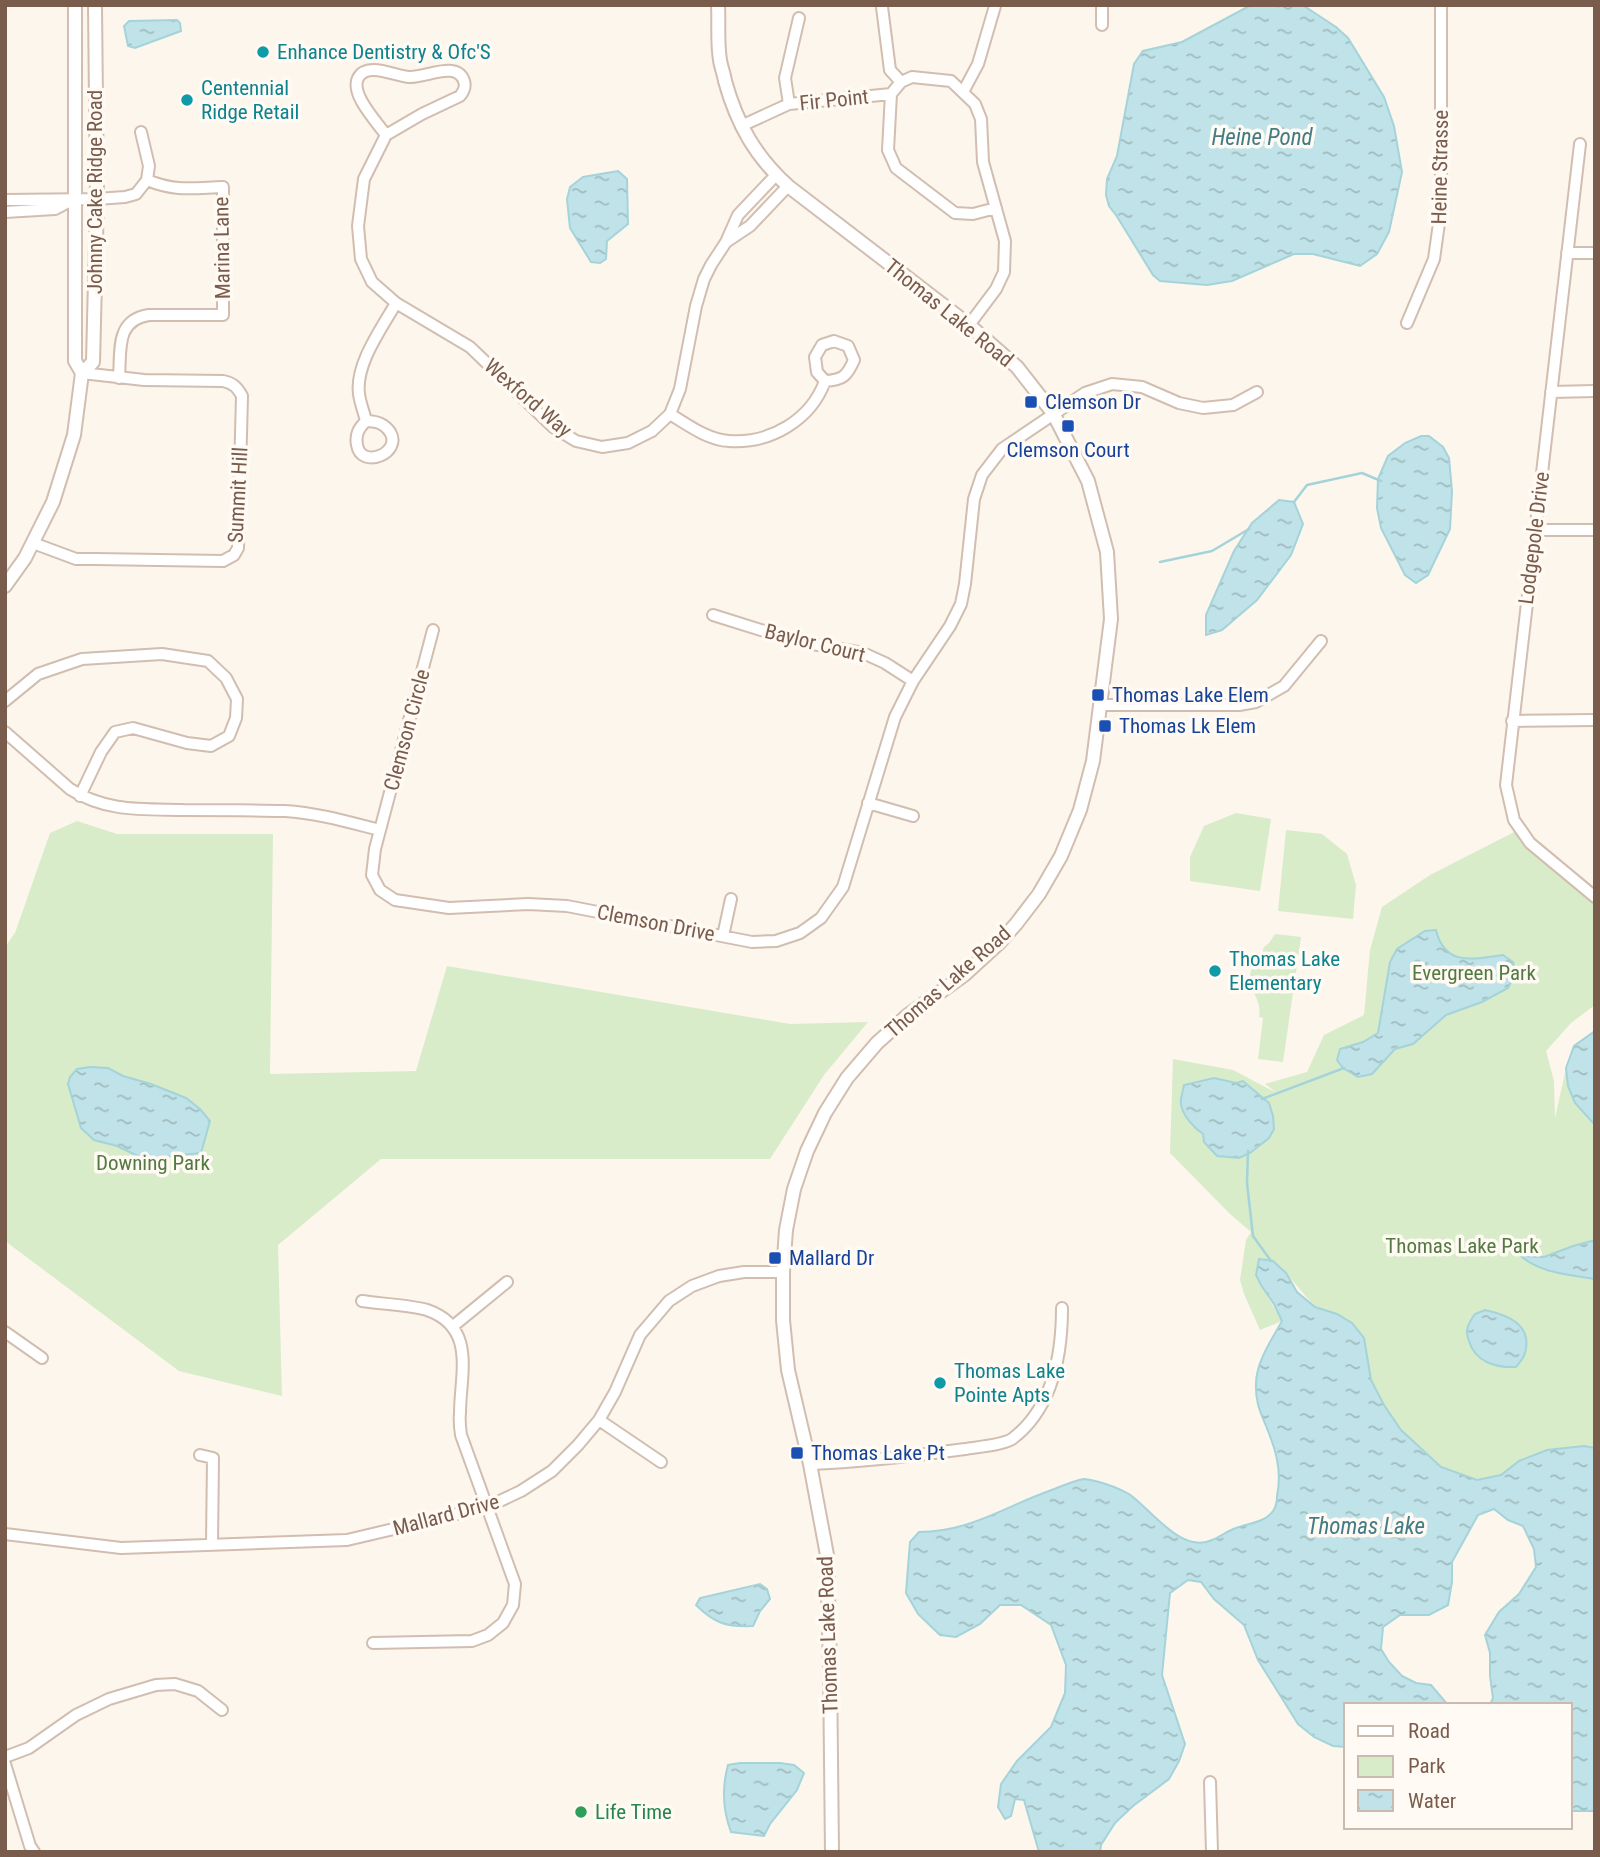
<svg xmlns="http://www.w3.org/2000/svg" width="1600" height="1857" font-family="'Roboto Condensed',sans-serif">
  <defs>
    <pattern id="water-ripples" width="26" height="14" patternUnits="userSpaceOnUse" patternTransform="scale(1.75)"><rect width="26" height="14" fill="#bfe3e8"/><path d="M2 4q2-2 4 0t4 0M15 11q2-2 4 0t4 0" fill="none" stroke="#a0bbbe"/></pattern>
  </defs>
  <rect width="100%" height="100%" fill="#fdf6ec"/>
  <path fill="#d8ecc9" d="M1236,813L1271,819L1260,891L1190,881V857L1204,826Z
    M77,821L117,834H273L270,1074L416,1071L447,966L790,1024L868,1022L824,1075L770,1159H381L278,1245L282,1396L179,1371L5,1241V947L15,933L50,833Z
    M1520,829L1595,897V1005L1571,1023L1546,1051L1554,1081L1555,1118L1566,1068L1574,1046L1595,1032V1448L1584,1446L1519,1461L1501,1475L1477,1480L1441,1467L1401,1430L1384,1405L1371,1380L1364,1338L1315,1307L1286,1273L1261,1285L1282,1321L1260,1330L1244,1294L1240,1280L1246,1240L1251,1232L1230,1214L1170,1153L1173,1059L1233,1070L1277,1093L1265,1084L1307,1072L1324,1035L1364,1015L1370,950L1382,907L1430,875Z
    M1286,830L1322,834L1347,854L1356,885L1353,919L1278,911Z
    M1275,934L1301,937L1283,1062L1258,1059L1263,1018L1259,1017C1262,1002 1251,992 1250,978C1249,966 1262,958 1264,947L1269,943Z"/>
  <path fill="url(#water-ripples)" stroke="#a5d3da" stroke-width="2" d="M1251,5L1304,6L1336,27L1348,38L1384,97L1394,126L1402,172L1389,232L1377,254L1360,266L1313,254H1294L1232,281L1207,285L1160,281L1153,275L1116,215L1109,206L1106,195L1107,179L1117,156L1134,64L1143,51L1182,42Z
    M177,20L180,23L181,31L135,48L128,46L124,26L129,21Z
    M618,171L627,179L628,224L607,241L606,259L600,263L591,262L570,228L567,199L570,187L583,177Z
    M1421,436H1429L1443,447L1449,458L1452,491L1450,529L1428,575L1416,583L1405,575L1381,528L1377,508L1378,479L1388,456L1405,443Z
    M1279,500L1294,502L1303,524L1291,555L1257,600L1222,630L1206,635V615L1234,551L1252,523Z
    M1436,930C1445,967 1473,959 1503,955L1513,962L1516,972L1508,988L1482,1002L1446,1015L1413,1044L1395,1049L1372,1074L1358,1077L1343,1068L1337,1060L1340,1049L1363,1042L1378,1033L1390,962L1397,949L1425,931Z
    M1595,1031V1125L1575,1103L1568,1086L1566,1068L1574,1046Z
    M90,1067L108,1068L123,1076L151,1084L186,1098L200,1109L210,1121L201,1153L154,1158L138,1156L117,1146L94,1140L81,1128L68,1084L70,1077L77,1069Z
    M1214,1078L1236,1083L1243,1081L1269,1103L1273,1116L1274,1129L1269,1138L1250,1153L1239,1158L1217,1156L1204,1142L1203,1134C1194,1128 1182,1115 1181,1104C1180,1099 1183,1091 1184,1085Z
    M1595,1240V1279C1571,1275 1539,1273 1521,1256L1544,1257L1573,1246Z
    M1259,1259L1273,1261L1286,1273L1297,1292L1315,1307L1337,1314L1352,1323L1364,1338L1371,1380L1384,1405L1401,1430L1441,1467L1477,1480L1501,1475L1519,1461L1547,1450L1584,1446L1595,1448V1811H1570V1705H1490L1493,1698L1490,1676V1653L1485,1635L1499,1612L1519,1594L1536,1567L1534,1549L1523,1526L1508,1520L1494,1509L1478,1515L1452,1562V1582L1448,1605L1429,1615H1400L1383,1627L1381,1649L1389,1662L1402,1676L1416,1683L1431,1685L1448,1705H1346V1747L1333,1746L1314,1737L1298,1724L1258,1660L1244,1625L1214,1599L1201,1582L1188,1580L1170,1593L1162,1675L1185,1744L1179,1761L1169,1779L1133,1806L1115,1823L1101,1845L1100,1852H1039L1024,1800L1015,1799L1011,1816L1005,1819L998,1807L1001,1784L1017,1761L1051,1727L1065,1693L1066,1665L1051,1625L1021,1605H1000L980,1624L956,1637L940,1635L918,1614L906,1593L910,1542L919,1532C969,1532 1004,1507 1049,1491C1060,1487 1072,1481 1084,1479C1089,1479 1094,1481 1099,1482C1110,1485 1120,1489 1129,1494C1152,1510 1181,1554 1212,1540C1220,1537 1227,1531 1236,1528C1249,1523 1264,1523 1273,1511C1276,1507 1277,1501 1277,1496C1281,1477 1278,1457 1271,1439C1264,1418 1255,1407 1256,1384C1256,1362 1272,1339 1282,1321L1274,1304L1261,1285L1256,1275Z
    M1485,1310C1507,1315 1533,1324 1525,1353C1524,1358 1519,1363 1516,1367C1496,1368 1475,1362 1469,1341C1468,1338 1466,1332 1467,1330C1468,1325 1472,1318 1475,1314Z
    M760,1584L767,1589L770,1599L760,1611L753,1626C727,1627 715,1624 696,1605L700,1598Z
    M740,1763H780L794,1765L804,1773L797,1790L770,1824L764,1836L731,1832C723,1811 722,1787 728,1765Z"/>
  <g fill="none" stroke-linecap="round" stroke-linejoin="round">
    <path stroke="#a5d3da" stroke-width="2.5" d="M1294,502L1307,485L1362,473L1381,481
      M1160,562L1212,551L1249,529
      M1262,1099L1344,1068
      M1248,1151L1247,1183L1253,1236L1271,1261"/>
    <defs>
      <path id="minor" d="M1102,5V25
        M882,7L890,70L901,82
        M963,92L978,64L995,6
        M789,104L785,78L799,18
        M741,126L789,104L891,94
        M386,135C376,121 350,94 358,78C367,61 395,76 409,77C425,78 457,60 464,81C466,87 464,91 460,96L422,114L386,135L364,179L358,226L361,259L372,282L396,303L470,347L553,427L576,441L602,447L628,443L652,431L670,414L680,389L696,306L704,279L711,265L726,242L738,215L776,175
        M1580,144L1506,785L1514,820L1530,843L1595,897
        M5,200L97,199L125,197L136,194L147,180L149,166L141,132
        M5,212L55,209L72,200
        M726,242L750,226L788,186
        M1567,253H1595
        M1407,323L1434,259L1441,209V5
        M969,325L996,289L1004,272L1005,241L983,162L981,119L975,104L951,81L912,77L901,82L891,94L888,150L896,168L955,213L973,214L996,208
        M119,378C121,351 115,320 149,315H223V187C193,188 176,192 147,180
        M1551,392L1595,391
        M670,414C688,425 708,440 729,441C770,444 811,420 825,381C843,380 847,376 854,360L848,346L834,341L822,345L815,357L817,372L825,381
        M366,421C376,421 384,423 390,432C403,453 361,470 357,445C355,434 359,428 366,421C364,412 360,403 359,394C355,364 382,328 396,303
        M1535,530H1595
        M33,543L76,559H95L223,561L234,555L238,548L242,396C237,387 233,383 223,381L144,380L82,373
        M713,615L796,641L863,653L885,663L913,681
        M433,630L375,849L372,875L380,890L395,900L449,908L528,904L567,906L752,942L776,941L800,933L821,918L843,887L895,717L913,681L950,626L961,604L965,584L974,499L982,475L1002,449L1085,393L1112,384L1142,387L1179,403L1203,408L1233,405L1257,392
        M5,701L38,674L82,659L162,654L208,661L226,678L237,699L236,718L229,736L211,746L187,743L133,728L115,732L101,752L80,796
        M1101,705H1239L1256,702L1284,686L1321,641
        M1512,721L1595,720
        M5,732L70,789C106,812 142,809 183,810C217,810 251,810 285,811C318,813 348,822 380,830
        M868,803L913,816
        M723,936L731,899
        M362,1301C380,1304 411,1305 427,1310C477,1327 460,1375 460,1413C459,1421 460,1428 461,1435L515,1584L513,1605L503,1623L488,1635L472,1641L373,1643
        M452,1327L507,1282
        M5,1332L42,1358
        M599,1420L661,1462
        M200,1455L213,1458L212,1545
        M810,1464C862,1462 913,1456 965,1449C977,1447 1003,1445 1012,1439C1052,1409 1062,1355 1062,1308
        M5,1534L121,1548L347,1540L487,1507L521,1491L552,1471L578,1445L599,1420L615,1392L640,1335L669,1301L692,1286L719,1276L744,1272H783
        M5,1757L29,1748L76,1715L109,1699L156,1685L175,1684L198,1691L222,1710
        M5,1764L30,1846L34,1852
        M1210,1782L1212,1852"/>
      <path id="tertiary" d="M75,5V361L82,373
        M718,5C719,23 717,42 720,60C721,67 724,74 725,81C737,124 755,156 788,186L969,325L1017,367L1053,413L1088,481L1107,552L1111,619L1093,761L1080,810L1061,856L1039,894L1016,924L1000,942L964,975L908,1015L877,1043L847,1078L825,1113L807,1151L794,1189L786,1230L783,1272V1320L788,1370L810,1464L827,1555L830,1665L832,1852
        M5,586L25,558L53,502L74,435L82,373L93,362L97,199L95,5"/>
    </defs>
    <use href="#minor" stroke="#d1beb0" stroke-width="14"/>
    <use href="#tertiary" stroke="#d1beb0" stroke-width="16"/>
    <use href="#minor" stroke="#fff" stroke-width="10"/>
    <use href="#tertiary" stroke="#fff" stroke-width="12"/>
  </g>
  <g fill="#0f9aa8" stroke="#fffaf3" stroke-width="2.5">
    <circle cx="263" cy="52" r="7"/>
    <circle cx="187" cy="100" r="7"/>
    <circle cx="1215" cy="971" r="7"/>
    <circle cx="940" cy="1383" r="7"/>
  </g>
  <g fill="#1a4fb4" stroke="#fffaf3" stroke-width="2.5">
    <rect x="1024" y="395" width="14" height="14" rx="3.5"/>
    <rect x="1061" y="419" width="14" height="14" rx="3.5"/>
    <rect x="1091" y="688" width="14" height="14" rx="3.5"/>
    <rect x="1098" y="719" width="14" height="14" rx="3.5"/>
    <rect x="768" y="1251" width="14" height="14" rx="3.5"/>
    <rect x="790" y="1446" width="14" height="14" rx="3.5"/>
  </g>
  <circle fill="#2e9e5b" stroke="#fffaf3" stroke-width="2.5" cx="581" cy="1812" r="7"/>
  <g text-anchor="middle" stroke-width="7" stroke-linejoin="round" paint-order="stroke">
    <g font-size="21" fill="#0d838f" stroke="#fffaf3" text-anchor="start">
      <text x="277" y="59">Enhance Dentistry &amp; Ofc'S</text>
      <text x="201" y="95">Centennial<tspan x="201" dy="24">Ridge Retail</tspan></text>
      <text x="1229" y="966">Thomas Lake<tspan x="1229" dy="24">Elementary</tspan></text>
      <text x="954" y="1378">Thomas Lake<tspan x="954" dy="24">Pointe Apts</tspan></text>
    </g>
    <g font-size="21" fill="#7a5c4d" stroke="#fffaf3">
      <text transform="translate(834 100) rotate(-6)" y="7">Fir Point</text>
      <text transform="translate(1440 167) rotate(-89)" y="7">Heine Strasse</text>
      <text transform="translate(95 192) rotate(-90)" y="7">Johnny Cake Ridge Road</text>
      <text transform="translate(222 248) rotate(-91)" y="7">Marina Lane</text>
      <text transform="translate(949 313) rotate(39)" y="7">Thomas Lake Road</text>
      <text transform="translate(528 398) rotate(41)" y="7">Wexford Way</text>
      <text transform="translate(238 495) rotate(-87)" y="7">Summit Hill</text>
      <text transform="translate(1534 538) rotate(-83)" y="7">Lodgepole Drive</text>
      <text transform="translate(815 643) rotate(14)" y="7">Baylor Court</text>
      <text transform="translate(407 730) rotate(-75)" y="7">Clemson Circle</text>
      <text transform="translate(656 923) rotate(11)" y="7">Clemson Drive</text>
      <text transform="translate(948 982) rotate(-41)" y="7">Thomas Lake Road</text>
      <text transform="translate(446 1515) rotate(-15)" y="7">Mallard Drive</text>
      <text transform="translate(828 1635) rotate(-92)" y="7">Thomas Lake Road</text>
    </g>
    <g font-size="21" fill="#164399" stroke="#fffaf3" text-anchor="start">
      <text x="1045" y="409">Clemson Dr</text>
      <text x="1068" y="457" text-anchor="middle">Clemson Court</text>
      <text x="1112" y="702">Thomas Lake Elem</text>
      <text x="1119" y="733">Thomas Lk Elem</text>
      <text x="789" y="1265">Mallard Dr</text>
      <text x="811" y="1460">Thomas Lake Pt</text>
    </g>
    <g font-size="21" fill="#537a41" stroke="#fffaf3">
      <text x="1474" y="980">Evergreen Park</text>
      <text x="153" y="1170">Downing Park</text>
      <text x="1462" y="1253">Thomas Lake Park</text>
    </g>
    <g font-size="21" fill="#27864d" stroke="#fffaf3" text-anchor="start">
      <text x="595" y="1819">Life Time</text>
    </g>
    <g font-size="23" font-style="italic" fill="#437c86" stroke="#fffaf3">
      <text x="1262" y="145">Heine Pond</text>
      <text x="1366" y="1534">Thomas Lake</text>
    </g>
  </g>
  <rect width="1600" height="1857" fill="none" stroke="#7a5c4d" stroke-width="14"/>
  <rect x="1344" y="1703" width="228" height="126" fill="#fffaf3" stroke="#cabbb1" stroke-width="2"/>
  <rect x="1358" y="1726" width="35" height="10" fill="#ffffff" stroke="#cabbb1" stroke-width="2"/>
  <text x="1408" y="1738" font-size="21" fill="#7a5c4d">Road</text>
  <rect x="1358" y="1756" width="35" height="21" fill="#d8ecc9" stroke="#cabbb1" stroke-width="2"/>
  <text x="1408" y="1773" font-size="21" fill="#7a5c4d">Park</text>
  <rect x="1358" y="1790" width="35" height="21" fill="url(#water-ripples)" stroke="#cabbb1" stroke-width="2"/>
  <text x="1408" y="1808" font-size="21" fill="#7a5c4d">Water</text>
</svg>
